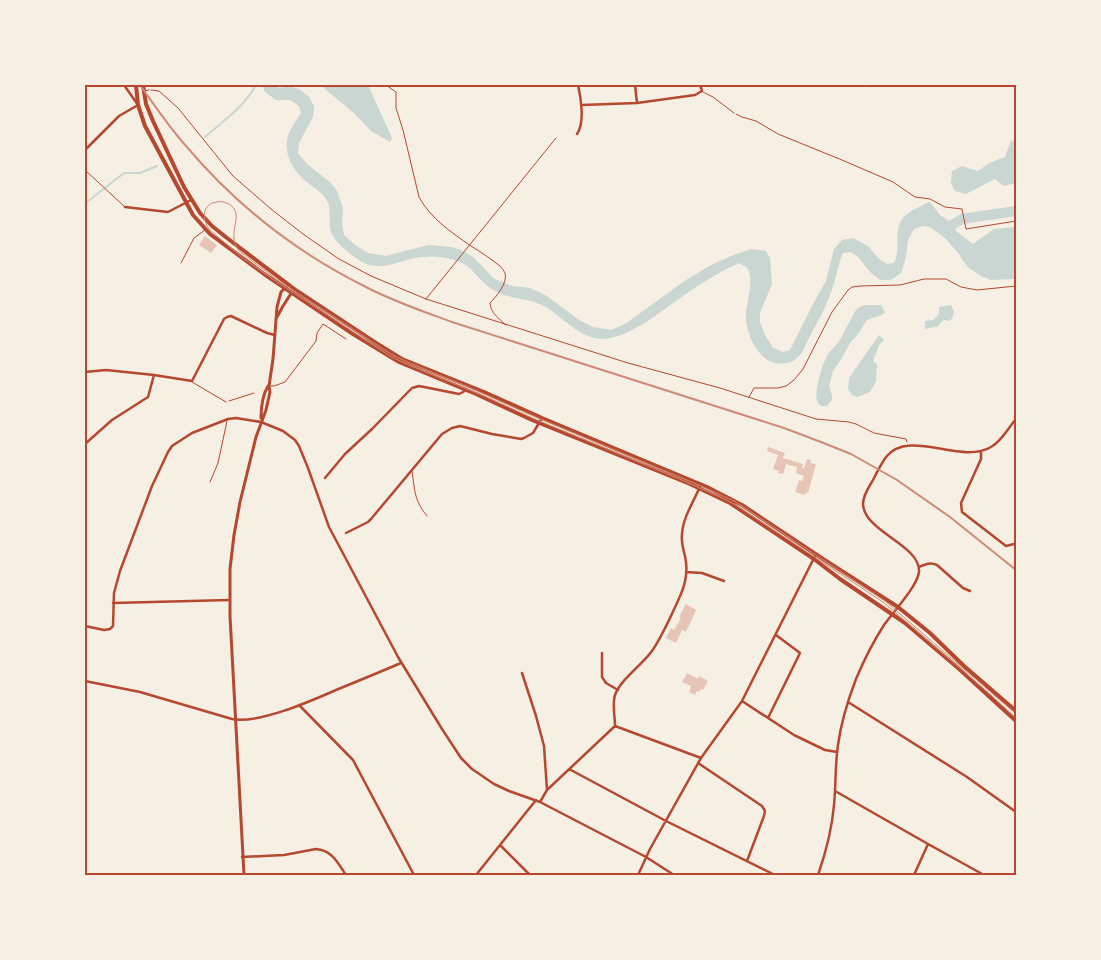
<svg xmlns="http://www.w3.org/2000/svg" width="1101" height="960" font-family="Raleway,sans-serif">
  <rect width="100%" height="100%" fill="#f6efe4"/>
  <path fill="#c9d6d2" d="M262,85H276L279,88L289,86L299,89L309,97L314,106L313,117L299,143L298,153L307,164L331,183L337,191L343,208L342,224L344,235L355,245L368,253L386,256L428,245L451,247L461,250L473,257L483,267L493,278L512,286L530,288L547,296L579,320L593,327L611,330L625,324L686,280L711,265L736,254L751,249L766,251L770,258L772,284L760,313V322L765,335L773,348L783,352L790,350L813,304L826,281L834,249L842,240L853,238L868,246L878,258L887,264L894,263C904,242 887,223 915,209C921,207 924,203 930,202L940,215L953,224L956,231L973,244L994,229L1016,227V279L991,280L981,276L969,268L963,261L959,254L945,238L930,227L923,226L914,229L908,240L906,257L901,273L891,280H880L870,272L859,258L851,252L843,253C838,264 837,275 833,286C828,304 818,321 809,338C806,344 803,353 798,357C789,366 775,365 766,359C753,349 746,331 746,315C746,303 756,276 746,267C744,265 741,265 739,263C719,272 700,284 683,296C661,311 629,339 601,339C580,338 562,317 546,307C528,297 505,300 489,287C480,281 473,269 464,264C453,258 436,255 423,257C403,258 385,272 364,263C354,258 332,241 330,229C329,221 331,211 328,203C324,193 315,189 307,182C293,171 283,154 288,136C290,128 297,120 301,113L299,106L290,100H276L265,92Z
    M321,85H368L392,138L390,142L371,131L355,114L325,89Z
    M1016,140V183L1004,186L995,179L966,194L955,191L951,183L952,171L962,166L978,171L989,163L1005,157L1011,141Z
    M867,305H881L885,312L882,315L867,320L858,334L850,343L842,358L833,371L829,386L832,396V400L827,406H821C820,405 819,404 818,403C813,396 822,365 826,358C829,351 836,346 840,340C843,334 846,328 849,323C855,313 854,307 867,305Z
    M951,305L954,312L952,319L948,321L944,320L940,323L939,326L925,329V321L933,320L939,314V307Z
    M879,335L884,340L879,345L873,361L877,364L876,381L870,392L857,397L852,395L848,389L849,378Z"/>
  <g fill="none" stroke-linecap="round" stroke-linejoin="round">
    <path stroke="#c9d6d2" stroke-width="2" d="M205,137C223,121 245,106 256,85
      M87,202L124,173H140L157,166"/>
    <path stroke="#c9d6d2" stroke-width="10" d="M947,228L962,219L1016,211"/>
  </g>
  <path fill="#e6c5b7" d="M205,236L217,245L211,253L199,245Z
    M768,447L785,453L783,458L803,464L802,468H804L807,459L811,460L810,463L816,464L808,493L806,492L805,495L795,492L799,480L802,481L804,476L796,473L797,467L786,464L783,474L778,473L779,471L773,469L778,455L767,451Z
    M686,604L696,610L686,632L682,630L676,643L666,638L671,628L674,630L681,618L679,617Z
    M687,673L698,679L699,676L708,681L703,690L701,689L699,692L697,691L695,695L689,692L691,686L682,682Z"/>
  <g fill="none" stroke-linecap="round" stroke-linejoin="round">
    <path stroke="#b5482f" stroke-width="1" d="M386,85L396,92V108L403,130L419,197C431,219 451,232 471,246C481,252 491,259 500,266C502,268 504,271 505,273C508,283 496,297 490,303C491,313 498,318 506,325
      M151,90L159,91L178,108L233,176L271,209L303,234L339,259L371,276L426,299L628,363L720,388L816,419L849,422L856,424L874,433L906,439L907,442
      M736,114L742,117L756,121L778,134L842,160L893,182L915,197L930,199L945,207L962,209L966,229L1016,221
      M426,299L556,138
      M749,397L754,388H778L786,386L794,380L803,369L832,312L848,290L852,287L860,286L900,285L924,279H946L961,287L977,290L1016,286
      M229,401L254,393"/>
    <path stroke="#b5482f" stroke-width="1" d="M144,91L149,90
      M703,92L713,97L734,113
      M85,170L125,207
      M181,263L194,238L205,230
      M192,382L226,402
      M270,386H274L285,382L316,341L317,333L323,324L346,339
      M412,471C415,491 414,500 427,516
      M210,482L218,463L227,421"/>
    <path stroke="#b5482f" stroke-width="2.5" d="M635,85L637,103
      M870,86V85
      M582,105L637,103L695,95L702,91L700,85
      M577,134C585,123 581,98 578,85
      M85,150L119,116L138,105L124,85
      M125,207L168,212L191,200
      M85,372L106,370L154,375L192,381L224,319L227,317L231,316L267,333L275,335
      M85,444L112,420L148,397L154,375
      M981,452V459L961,503L962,512L1006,546L1014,544L1016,543
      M325,478L345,454L372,429L412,388L419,386L459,394L463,392L465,390
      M346,533L368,522L371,519L442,434L452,428L460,426L492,434L521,439L524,438L533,433L542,418
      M919,567C926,564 930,562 937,565L963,588L970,591
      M686,572L702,573L724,581
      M113,603L229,600
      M85,626L104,630L110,629L113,626L114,593L120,571L152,486L168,452L172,446L192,433L228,419L236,418L261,422L283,431L295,440L299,446L308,468L329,527L398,657L442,729L461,758L472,769L494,784L509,791L540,802L646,857L674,875
      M602,653V677L606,683L618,690
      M522,673L536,716L544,746L547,790
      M85,681L140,692L232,719C259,724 311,701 336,690C358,681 380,672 401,663
      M742,701L794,735L825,750L837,752
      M848,702L967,777L1016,812
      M299,705L353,760L414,875
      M768,718L800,653L776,635
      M615,726C615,716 612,704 615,695C620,680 642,665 652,651C663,635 673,612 681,594C686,582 688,569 685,556C683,549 681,542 682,534C683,516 695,500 701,484
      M698,763L762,806L765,811L764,816L747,861
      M569,769L666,821L775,875
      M835,791L928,844L984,875
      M540,802L547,790L615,726L701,758
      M501,846L530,875
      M242,857L284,855L316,849C332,850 338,863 346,875
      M476,875L536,800
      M638,875L650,849L701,758L742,701L816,554
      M818,875C826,852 832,829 834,805C836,785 835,765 838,745C841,722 848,700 856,679C864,660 873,642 884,625C893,612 917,587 919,572C921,545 864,532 863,504C863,495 869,487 873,480C877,472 881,464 886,457C909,428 961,465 991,447C1002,441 1008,428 1016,419
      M914,875L928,844"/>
    <path stroke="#b5482f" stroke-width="3" d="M277,317L283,306L292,292
      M261,418C261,407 262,396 268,386
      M244,875L230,616V569L234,535L240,502L256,437L266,410L270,392L269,386L273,359L277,307L281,292L284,289L286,288"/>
    <path stroke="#b5482f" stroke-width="4" d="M136,85L138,105L145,126L193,215L210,234L264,274L353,334L399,362L476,394L532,420L690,484L730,503L814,559L840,579L905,623L958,668L1016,721
      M143,85L146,104L153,121L184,187L200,213L212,226L227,238L297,291L376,343L402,359L484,392L542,418L707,487L742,505L823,559L898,607L930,633L964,666L1016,711"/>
    <path stroke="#cf8b77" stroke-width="1" d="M1016,714L885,601L736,502L701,486L538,418L466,386L405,361L391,354L276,279L239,251C236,247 234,242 234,237C233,225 242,212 229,204C225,202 221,201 217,202C200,204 202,223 212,232L243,258L274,280L390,356L404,363L484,396L537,420L682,480L720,497L734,504L883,602L991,695L1016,718"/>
    <path stroke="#cf8b77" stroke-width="2" d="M140,85C155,106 169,127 186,146C235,204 296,252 364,286C392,301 422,311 452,322L784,428L821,442L851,454L897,480L950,517L1016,570"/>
  </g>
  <rect width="1101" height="960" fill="none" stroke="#f6efe4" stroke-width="172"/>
  <rect x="86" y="86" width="929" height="788" fill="none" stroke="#b5482f" stroke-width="2"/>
</svg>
